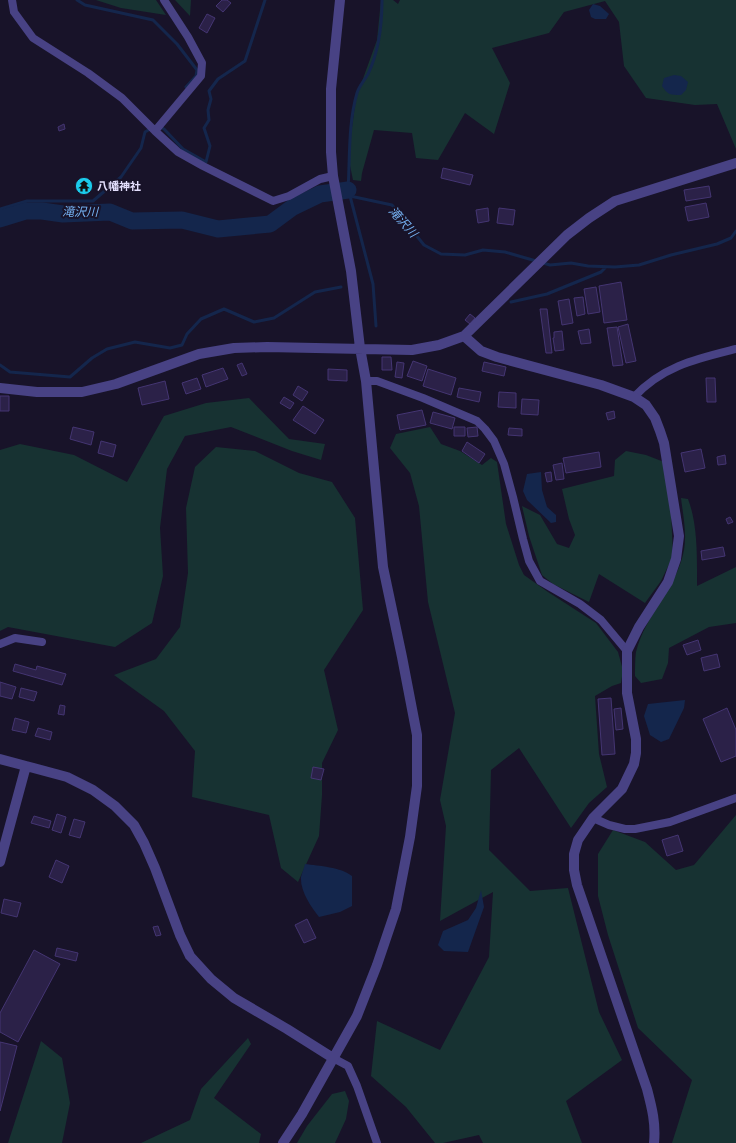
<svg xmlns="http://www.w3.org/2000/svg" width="736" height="1143" font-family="'IBM Plex Sans','Noto Sans JP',sans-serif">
  <rect width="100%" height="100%" fill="#181329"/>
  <path fill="#173232" d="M96,0H156L166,15L121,8Z
    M175,0H191L190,16Z
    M381,0H393L398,4L400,0H736V149L717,104L695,105L646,98L624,66L619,22L605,1L564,12L549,33L492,48L510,83L494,134L465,113L438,160L416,158L412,133L374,130L362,173L361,181L353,180L348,156L356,98L377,40Z
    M249,398L289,439L325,444L321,460L292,451L231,427L185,436L167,469L160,528L163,576L152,623L115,647L8,627L0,631V450L20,444L74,455L127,482L164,416L206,403Z
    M430,427L441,444L460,451L482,465L491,458L497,462L506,524L519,565L524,575L548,592L596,623L618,652L623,670L621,683L612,686L595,696L599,754L607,787L589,803L571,828L519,748L491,770L489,850L530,891L568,888L599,1012L622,1060L566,1101L582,1143H483L479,1135L443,1143H435L406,1107L371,1076L377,1021L440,1050L489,957L493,892L440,921L446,826L440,800L455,713L428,602L419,506L410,473L390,448L396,434Z
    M216,447L255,451L299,473L332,482L355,518L363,610L324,670L338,730L322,763V795L319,836L298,882L281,868L269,815L192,797L195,751L164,711L114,675L156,659L180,627L188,573L186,508L195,467Z
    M626,451L646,455L664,462L671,511L673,556L661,581L645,603L599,574L589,602L553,584L542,575L529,536L522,506L540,515L557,544L569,548L575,535L569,519L562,489L614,476L615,460Z
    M681,498L688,499C698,525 697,558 697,586L736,567V623L709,627L669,648L668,663L662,679L641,683L635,676C635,668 635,659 636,652C645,615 677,588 684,550C687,533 683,515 681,498Z
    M736,815V1143H672L692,1080L638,1028L608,935L598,896V854L613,830L645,842L676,870L694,865Z
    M248,1038L251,1044L214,1098L261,1134L259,1143H141L190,1120L201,1089Z
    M41,1041L62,1058L70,1103L62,1143H8Z
    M345,1091L349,1101L346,1119L335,1143H297L307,1126L332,1094Z"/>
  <path fill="#14264c" d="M593,4L600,6L609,14L606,19H595L591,17L589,10Z
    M674,75L681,76L688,82L686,90L681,95C670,95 668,95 662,86L664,78Z
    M541,472L542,490L547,507L556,515V522L551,523L527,500L523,491L527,474Z
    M685,700L684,708L669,739L661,742L650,735L644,716L648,704Z
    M305,864C319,866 341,867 352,876V906L340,912L319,917C311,907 300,891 301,877C302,873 304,868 305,864Z
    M481,890L484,907L468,952L444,951L438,945L443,931L468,920L476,908Z"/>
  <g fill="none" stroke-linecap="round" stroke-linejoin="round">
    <path stroke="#14264c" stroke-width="3" d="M77,0L85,5L153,20L177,44L197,70L196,76L186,87
      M382,0C382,26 379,51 368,74C364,81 359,86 357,93C348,124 350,158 348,190L350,196L392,205L424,245L441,254L465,255L483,250L505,252L550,265L571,263L588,266L615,267L639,265L671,255L717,244L731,238L736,231
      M160,127L164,129L183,149L206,162L210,146L204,128L209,120L208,110L211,99L209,91L218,79L245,61L265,0
      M350,196L373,284L376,326
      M0,209L27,201H93L121,177L141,148L145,132L152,128
      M511,302L547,294L601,272L606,267
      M0,365L10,372L70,377L92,358L107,349L135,342L170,348L182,345L187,334L201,319L224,309L254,322L274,318L315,292L341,287"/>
    <path stroke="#14264c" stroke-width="17" d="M0,219L26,211H42L63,214L110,212L132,221L182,220L218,229L270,224L293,207L320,194L348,190"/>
  </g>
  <path fill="#2b2148" stroke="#443572" d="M222,0H227L231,3L223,12L216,6Z
    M207,14L215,18L207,33L199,28Z
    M64,124L65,129L59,131L58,127Z
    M443,168L473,175L470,185L441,178Z
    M709,186L711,197L686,201L684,190Z
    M706,203L709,217L688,221L685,207Z
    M488,208L489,221L478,223L476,210Z
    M499,208L515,210L513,225L497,223Z
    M621,282L627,320L604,323L599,286Z
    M596,287L600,312L588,314L584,289Z
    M583,297L585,314L577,316L574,298Z
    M569,299L573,323L562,325L558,301Z
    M540,309H547L552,353H546Z
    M470,314L475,318L470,324L465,320Z
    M628,324L636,361L626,363L618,327Z
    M617,327L623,365L613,366L607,328Z
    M589,329L591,343L581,344L578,331Z
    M562,331L564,350L555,351L553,338H554V332Z
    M382,357H391L392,370H382Z
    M413,361L427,366L422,381L407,376Z
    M397,362L404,363L402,378L395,377Z
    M484,362L506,367L504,376L482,371Z
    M242,363L247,374L242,376L237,365Z
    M223,368L228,379L206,387L202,375Z
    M328,369L347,370V381L328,380Z
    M428,369L456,378L451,395L423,386Z
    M197,378L201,389L186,394L182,383Z
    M706,378H715L716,402H707Z
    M165,381L169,399L142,405L138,388Z
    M298,386L308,392L302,401L293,395Z
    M459,388L481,392L479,402L457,397Z
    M499,392L516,393V408L498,407Z
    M0,396H9V411H0Z
    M284,397L294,403L290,409L280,403Z
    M522,399L539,400L538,415L521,414Z
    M303,406L324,420L315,434L293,420Z
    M422,410L426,425L400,430L397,415Z
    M614,411L615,418L608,420L606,413Z
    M433,412L455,418L452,429L430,423Z
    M73,427L94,432L91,445L70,439Z
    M454,427H465V436H454Z
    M477,427L478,436L468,437L467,428Z
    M509,428L522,429V436L508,435Z
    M101,441L116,445L113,457L98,453Z
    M467,442L485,454L479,463L462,451Z
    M701,449L705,468L685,472L681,453Z
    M599,452L601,467L566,473L563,458Z
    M725,455L726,464L718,465L717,457Z
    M562,463L564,479L556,480L553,465Z
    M551,472L552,481L547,482L545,473Z
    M730,517L733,522L728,524L726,519Z
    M723,547L725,556L702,560L701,551Z
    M698,640L701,650L687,655L683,645Z
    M717,654L720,667L704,671L701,658Z
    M15,664L36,670L37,666L66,674L62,685L13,671Z
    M0,682L16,687L12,699L0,696Z
    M21,688L37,692L34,701L19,697Z
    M611,698L615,754L602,755L598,699Z
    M60,705L65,706L64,715L58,714Z
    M621,708L623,729L616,730L614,709Z
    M727,708L736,730V756L721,762L703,719Z
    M15,718L29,722L26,733L12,730Z
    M38,728L52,732L50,740L35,736Z
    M313,767L324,769L321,780L311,778Z
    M57,814L66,817L61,833L52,830Z
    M34,816L51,821L49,828L31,823Z
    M74,819L85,822L80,838L69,835Z
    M678,835L683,851L667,856L662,840Z
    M56,860L69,866L62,883L49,877Z
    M4,899L21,903L17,917L1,913Z
    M307,919L316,938L304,943L295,925Z
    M158,926L161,935L156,936L153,927Z
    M57,948L78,953L76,961L55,956Z
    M34,950L60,964L18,1042L0,1032V1013Z
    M0,1042L17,1046L0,1111Z"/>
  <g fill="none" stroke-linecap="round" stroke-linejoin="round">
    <path stroke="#484284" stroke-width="8" d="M12,0L14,12L33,38L88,73L122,98L155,131
      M164,0L188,37L202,63L201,76L155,131L178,152L203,166L273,201L289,196L320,179L333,176
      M366,381H377L423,398L477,421L485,429L494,441L504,464L513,497L523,539L529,561L540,581L580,604L601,620L627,651
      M634,397C663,366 696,359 736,349
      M0,644L15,638L42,642
      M593,818L609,825L625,829H635L670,822L736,798
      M333,1058L348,1066L357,1086L377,1143"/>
    <path stroke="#484284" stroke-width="10" d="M464,336L481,351L497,357L601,385L634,397L646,405L655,418L660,431L664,443L679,536L676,559L668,582L639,627L627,651V693L636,739V753L634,764L622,789L593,818L578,840L574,854V870L577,885L647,1089C652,1108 656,1124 654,1143
      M0,388L37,392H82L116,384L199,354L234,348L267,347L412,350L439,345L464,336L567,235L589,218L615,201L736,163
      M0,759L26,766L0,862
      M26,766L67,777L93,790L115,806L134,825L144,843L155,868L180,935L190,956L211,979L234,998L287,1029L333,1058
      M283,1143L302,1114L357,1016L377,965L396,909L410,837L417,786V735L402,657L383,567L366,381L360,348L351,271L333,176L331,152V89L340,0"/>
  </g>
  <defs>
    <symbol id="temple-disc" viewBox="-11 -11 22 22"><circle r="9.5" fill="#1bcbeb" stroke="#181329"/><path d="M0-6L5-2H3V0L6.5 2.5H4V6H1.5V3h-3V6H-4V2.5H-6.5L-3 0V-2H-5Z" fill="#111"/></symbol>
  </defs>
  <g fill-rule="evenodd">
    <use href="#temple-disc" x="74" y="176" width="20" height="20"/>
  </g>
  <g text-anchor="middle" stroke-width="4" stroke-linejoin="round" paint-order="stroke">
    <g font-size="11" font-weight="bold" fill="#e3defc" stroke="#181329" text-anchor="start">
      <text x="97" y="190">八幡神社</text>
    </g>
    <g font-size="12" font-style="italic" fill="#75b2f3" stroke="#181329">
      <text transform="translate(80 212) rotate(1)" y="4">滝沢川</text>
      <text transform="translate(403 222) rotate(48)" y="4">滝沢川</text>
    </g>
  </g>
</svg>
